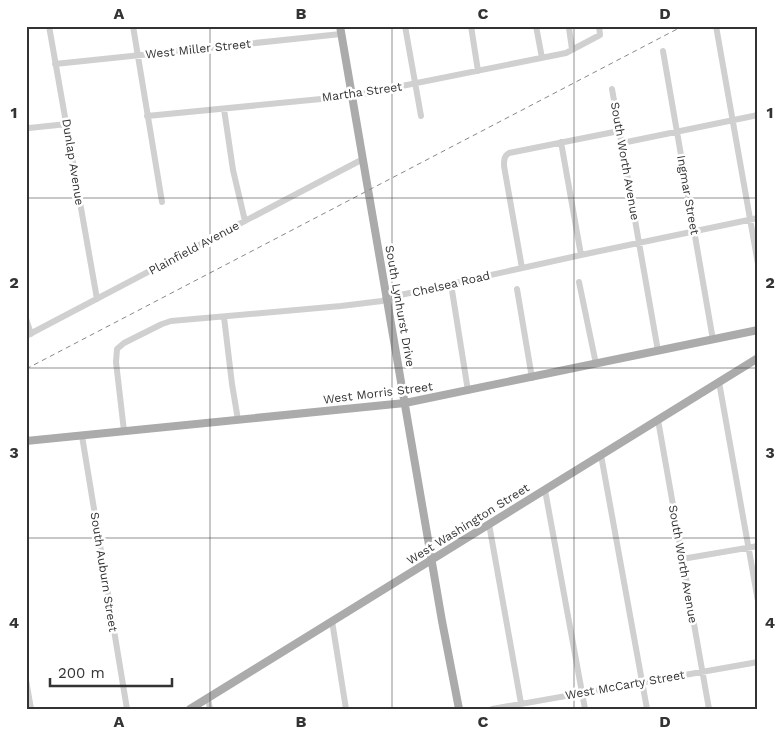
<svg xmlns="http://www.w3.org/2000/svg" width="784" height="735" font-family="'Work Sans',sans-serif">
  <rect width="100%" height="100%" fill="#fff"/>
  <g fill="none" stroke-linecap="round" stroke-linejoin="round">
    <path stroke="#d0d0d0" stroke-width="6" d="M49,26L97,299
      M133,26L162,202
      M405,26L421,116
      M471,26L478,71
      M536,26L542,58
      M716,26L758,264
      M569,28L572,49
      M663,51L713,340
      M55,64L341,34
      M612,89L658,351
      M224,109L233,170L245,221
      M147,116L352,96L566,53L600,35L599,26
      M29,128L67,124
      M561,142L581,255
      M622,143L758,115
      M522,268L504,166C504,160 504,156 509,153L619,131
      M579,282L596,364
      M451,284L468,391
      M517,289L532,378
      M224,317L232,384L238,420
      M26,319L31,334
      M26,336L363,159
      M719,382L758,601
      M658,420L709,709
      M124,431L116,362L117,349L124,343L162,324L171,321L341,306L382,301L387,298L581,255L758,218
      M82,436L127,709
      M601,455L647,709
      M545,490L585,709
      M489,524L522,709
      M682,559L758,546
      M332,621L346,709
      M26,680L31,709
      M208,698L210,709
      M492,709L758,662"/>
    <path stroke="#ababab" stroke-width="8" d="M340,26L442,621L459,709
      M26,441L405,403L758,330
      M190,709L758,358"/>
    <path stroke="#888" stroke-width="1" stroke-dasharray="5 4" stroke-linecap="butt" d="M26,369L683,26"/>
  </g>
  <path fill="none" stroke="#333" stroke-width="1" stroke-opacity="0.55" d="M210,26V709M392,26V709M574,26V709M26,198H758M26,368H758M26,538H758"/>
  <g text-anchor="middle" stroke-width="5" stroke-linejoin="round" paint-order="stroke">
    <g font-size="12" fill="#333" stroke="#fff">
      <text transform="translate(198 49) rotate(-6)" y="4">West Miller Street</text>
      <text transform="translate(362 92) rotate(-8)" y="4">Martha Street</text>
      <text transform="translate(625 161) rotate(80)" y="4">South Worth Avenue</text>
      <text transform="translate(73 162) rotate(81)" y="4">Dunlap Avenue</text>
      <text transform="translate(688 195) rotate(80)" y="4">Ingmar Street</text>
      <text transform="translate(194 248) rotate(-28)" y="4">Plainfield Avenue</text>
      <text transform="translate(451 284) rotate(-13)" y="4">Chelsea Road</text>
      <text transform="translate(400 306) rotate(80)" y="4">South Lynhurst Drive</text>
      <text transform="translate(378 393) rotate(-7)" y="4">West Morris Street</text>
      <text transform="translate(468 524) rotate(-32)" y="4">West Washington Street</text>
      <text transform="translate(683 564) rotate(80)" y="4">South Worth Avenue</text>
      <text transform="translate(104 572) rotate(81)" y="4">South Auburn Street</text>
      <text transform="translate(625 685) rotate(-10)" y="4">West McCarty Street</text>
    </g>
  </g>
  <rect width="784" height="735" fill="none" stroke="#ffffff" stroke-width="55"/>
  <path d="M50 678v8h122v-8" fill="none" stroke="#333333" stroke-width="2.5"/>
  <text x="58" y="678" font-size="15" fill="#333333" stroke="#ffffff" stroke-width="4" paint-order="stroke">200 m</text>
  <rect x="28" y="28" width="728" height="680" fill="none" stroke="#333" stroke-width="2"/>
  <g font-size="16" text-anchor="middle" font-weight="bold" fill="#333">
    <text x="119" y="19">A</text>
    <text x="301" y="19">B</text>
    <text x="483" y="19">C</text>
    <text x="665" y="19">D</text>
    <text x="14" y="118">1</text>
    <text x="770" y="118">1</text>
    <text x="14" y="288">2</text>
    <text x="770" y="288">2</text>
    <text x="14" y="458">3</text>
    <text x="770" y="458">3</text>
    <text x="14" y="628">4</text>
    <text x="770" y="628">4</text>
    <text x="119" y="727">A</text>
    <text x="301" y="727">B</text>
    <text x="483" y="727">C</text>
    <text x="665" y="727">D</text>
  </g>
</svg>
